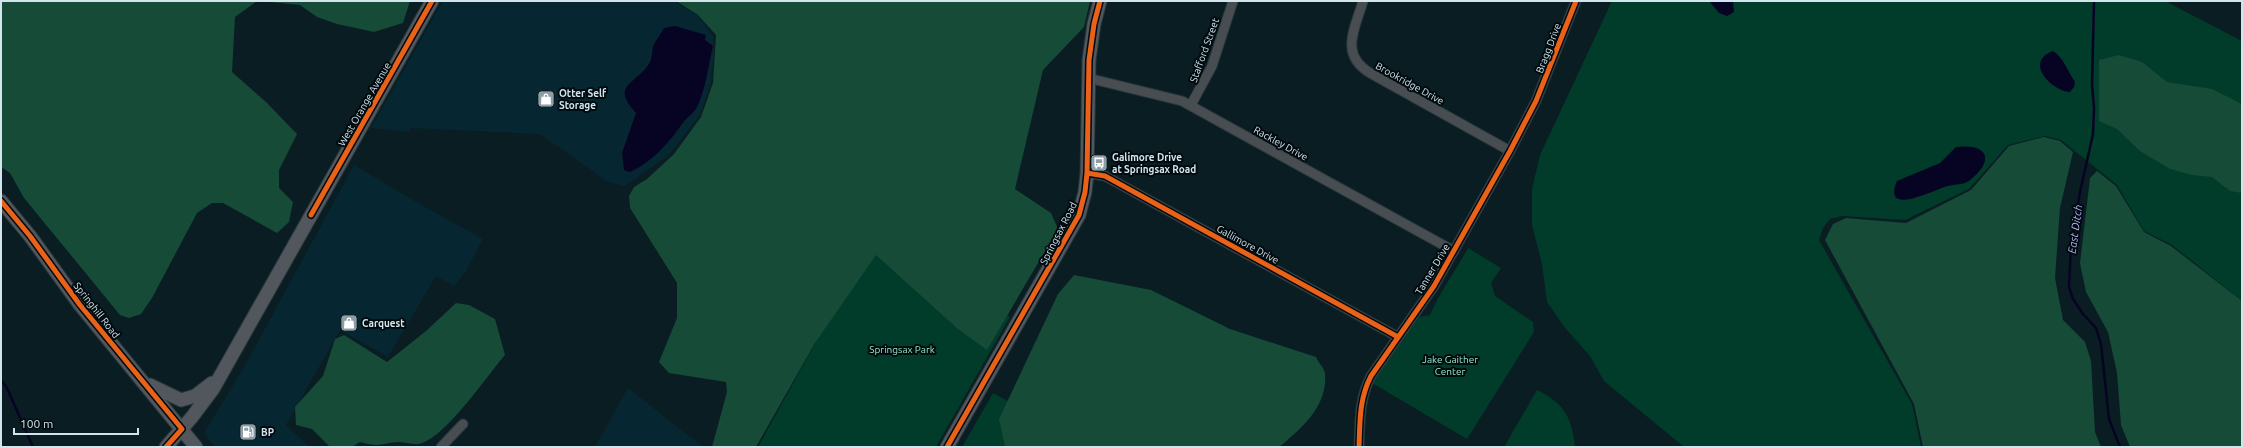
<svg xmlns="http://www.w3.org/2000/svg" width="2243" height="448" font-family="Ubuntu,sans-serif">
  <rect width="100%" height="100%" fill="#0a1d22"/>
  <path fill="#062732" d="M443,1H673L697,15L713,36L714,54L711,82L700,115L668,156L625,186L608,182L540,134L410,128V132L371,128Z
    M354,165L416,202L483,239L466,271L454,286L436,276L388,357L340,330L286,425L309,447H215L204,433L243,369Z
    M628,388L703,447H595Z"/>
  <path fill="#013b2a" d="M1612,1H2165L2242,41V301L2172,245L2144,231L2117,185L2061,140L2045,136L2008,145L1969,189L1905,220L1842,216L1830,219L1823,228L1819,240L1912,404L1921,447H1684L1604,381L1590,356L1565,328L1547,302L1542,264L1532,225V189L1540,155Z
    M873,238L1010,317L936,447H758Z
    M1468,248L1501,268L1491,283L1495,296L1533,322L1534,332L1467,439L1372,383L1382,365L1419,317L1430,315C1440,291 1456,271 1468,248Z
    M1537,390C1564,403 1572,417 1575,447H1504Z
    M993,393L1091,447H962Z"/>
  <path fill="#164b38" d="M1,1H257L235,17L232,72L266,102L297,134L279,170V188L293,202L289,222L277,233L223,203H212L197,213L152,298L141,314L129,318L120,315L24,198L10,173L1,167Z
    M261,1H410L403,23L374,32L337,24L317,17L300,5Z
    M676,1H1090L1084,27L1043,70L1015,189L1051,213L1058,229L987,350L958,329L876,255L815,343L756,447H712L727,392L726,382L669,373L659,362L677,318V283L630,208L629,196L634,187L647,179L674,154L701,117L713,83L716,35L698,15Z
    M2119,55L2142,62L2167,82L2212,89L2242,104V193L2230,191L2212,177L2192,175L2170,169L2140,151L2117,129L2099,121V60Z
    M2044,137L2060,141L2073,152L2060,208L2055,278L2063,320L2085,342L2091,361L2095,432L2101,447H1923L1914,404L1825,240L1833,224L1846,218L1906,223L1971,190L2009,146Z
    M2097,171L2116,186L2144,232L2171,246L2242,301V447H2130L2121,425L2117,373L2108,332L2086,292L2080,263L2090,178Z
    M1074,275L1151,290L1230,329L1316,357C1318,362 1324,368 1325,373C1328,406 1302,428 1279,447H1005L999,419L1058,294Z
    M456,303L469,305L495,319L505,355C487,376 447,435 422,443C415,446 405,442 398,442C381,443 380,448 360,442L352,447H330L312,429L296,425L295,407L323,376L335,339L344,335L387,362L426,331Z"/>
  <path fill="#070423" d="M1709,1H1733L1734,12L1727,16L1719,13Z
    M675,26L706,35L705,40L713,46C708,66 706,90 696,109C692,115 686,118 682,124C668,144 652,162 630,172L624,170L622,153L636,113C609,84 637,85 650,62C652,58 652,52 653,47C655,41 661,34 664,28Z
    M2053,51C2065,59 2067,71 2075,82L2074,87L2070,92C2052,91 2023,62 2053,51Z
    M1956,147C1989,143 1995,161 1969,181C1963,185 1955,184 1948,186C1937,188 1881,219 1897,181L1940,163Z"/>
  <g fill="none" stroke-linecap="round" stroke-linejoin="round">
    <path stroke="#070423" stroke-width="2.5" d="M2094,1L2092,85L2094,108L2093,134L2080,192L2071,247L2069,287L2073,299L2083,314L2096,328L2101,344L2109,419L2120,447
      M1,380L7,388L33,447"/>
    <defs>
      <path id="street" d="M1363,1C1355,29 1339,54 1370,73L1510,151
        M1088,78L1182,101L1454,251
        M1191,105L1212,66L1233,1
        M1087,173L1105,176L1398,337
        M441,447L463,424
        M1359,447C1360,422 1359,399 1371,376L1434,286L1510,151L1536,101L1576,1"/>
      <path id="secondary" d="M1,201L30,236L80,305L196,447
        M150,385L181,400L195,396L212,383
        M166,447L192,417L213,389L432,1
        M947,447L1079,215L1085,192L1087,173L1089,60L1094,24L1100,1"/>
    </defs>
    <use href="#street" stroke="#29383d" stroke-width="11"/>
    <use href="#secondary" stroke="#29383d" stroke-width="15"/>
    <use href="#street" stroke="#474d51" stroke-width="9"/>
    <use href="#secondary" stroke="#51575c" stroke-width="13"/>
    <defs>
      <path id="cycleway" d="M1087,173L1105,176L1398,337
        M1,201L30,236L80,305L182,429L166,447
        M311,215L432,1
        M947,447L1079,215L1085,192L1087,173L1089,60L1094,24L1100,1
        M1359,447C1360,422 1359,399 1371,376L1434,286L1510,151L1536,101L1576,1"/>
    </defs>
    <use href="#cycleway" stroke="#010a0e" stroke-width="8"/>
    <use href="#cycleway" stroke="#ea6118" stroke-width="5"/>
  </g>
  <defs>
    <symbol id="shop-square" viewBox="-11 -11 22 22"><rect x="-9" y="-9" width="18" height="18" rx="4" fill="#8c9fa6" stroke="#010a0e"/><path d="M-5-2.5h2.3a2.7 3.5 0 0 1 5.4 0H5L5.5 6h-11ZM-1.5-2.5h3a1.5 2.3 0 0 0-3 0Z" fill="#fff"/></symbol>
    <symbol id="bus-square" viewBox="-11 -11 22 22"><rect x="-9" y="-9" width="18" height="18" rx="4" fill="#8c9fa6" stroke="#010a0e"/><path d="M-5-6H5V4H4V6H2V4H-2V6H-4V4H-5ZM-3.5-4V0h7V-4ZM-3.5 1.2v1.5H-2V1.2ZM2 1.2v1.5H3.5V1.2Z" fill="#fff"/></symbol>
    <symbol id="fuel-square" viewBox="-11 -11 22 22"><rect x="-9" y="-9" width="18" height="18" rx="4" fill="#8c9fa6" stroke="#010a0e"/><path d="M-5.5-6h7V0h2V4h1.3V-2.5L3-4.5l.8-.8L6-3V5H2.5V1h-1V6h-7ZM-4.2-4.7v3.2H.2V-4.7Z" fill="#fff"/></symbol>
  </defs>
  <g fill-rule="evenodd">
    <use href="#shop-square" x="536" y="89" width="20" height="20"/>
    <use href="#bus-square" x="1089" y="153" width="20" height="20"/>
    <use href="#shop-square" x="339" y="313" width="20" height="20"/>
    <use href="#fuel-square" x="238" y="422" width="20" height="20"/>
  </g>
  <g text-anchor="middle" stroke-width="4" stroke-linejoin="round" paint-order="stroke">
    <g font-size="10" fill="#d2e5ed" stroke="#010a0e">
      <text transform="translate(1548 48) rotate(-69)" y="4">Bragg Drive</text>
      <text transform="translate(1204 50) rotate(-70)" y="4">Stafford Street</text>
      <text transform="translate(1410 83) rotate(29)" y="4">Brookridge Drive</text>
      <text transform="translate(364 104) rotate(-60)" y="4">West Orange Avenue</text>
      <text transform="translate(1281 143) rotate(29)" y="4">Rackley Drive</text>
      <text transform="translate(1058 233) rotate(-63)" y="4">Springsax Road</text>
      <text transform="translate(1248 244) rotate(29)" y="4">Gallimore Drive</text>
      <text transform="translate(1432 269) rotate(-59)" y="4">Tanner Drive</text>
      <text transform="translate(97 310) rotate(52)" y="4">Springhill Road</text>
    </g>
    <g font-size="10" font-weight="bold" fill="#d2e5ed" stroke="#010a0e" text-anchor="start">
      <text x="559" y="97">Otter Self<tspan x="559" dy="12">Storage</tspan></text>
      <text x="1112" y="161">Galimore Drive<tspan x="1112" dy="12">at Springsax Road</tspan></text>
      <text x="362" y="327">Carquest</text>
      <text x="261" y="436">BP</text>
    </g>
    <g font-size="10" fill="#92e9c3" stroke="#010a0e">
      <text x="902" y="353">Springsax Park</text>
      <text x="1450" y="363">Jake Gaither<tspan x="1450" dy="12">Center</tspan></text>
    </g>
    <g font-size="11" font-style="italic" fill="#b4b6fd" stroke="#010a0e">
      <text transform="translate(2075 229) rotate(-82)" y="4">East Ditch</text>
    </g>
  </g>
  <rect width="2243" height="448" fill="none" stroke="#d2e5ed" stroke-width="4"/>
  <path d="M14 428v6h124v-6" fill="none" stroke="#d2e5ed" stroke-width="2"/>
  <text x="20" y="428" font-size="12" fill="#d2e5ed" stroke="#010a0e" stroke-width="3" paint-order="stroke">100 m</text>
</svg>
